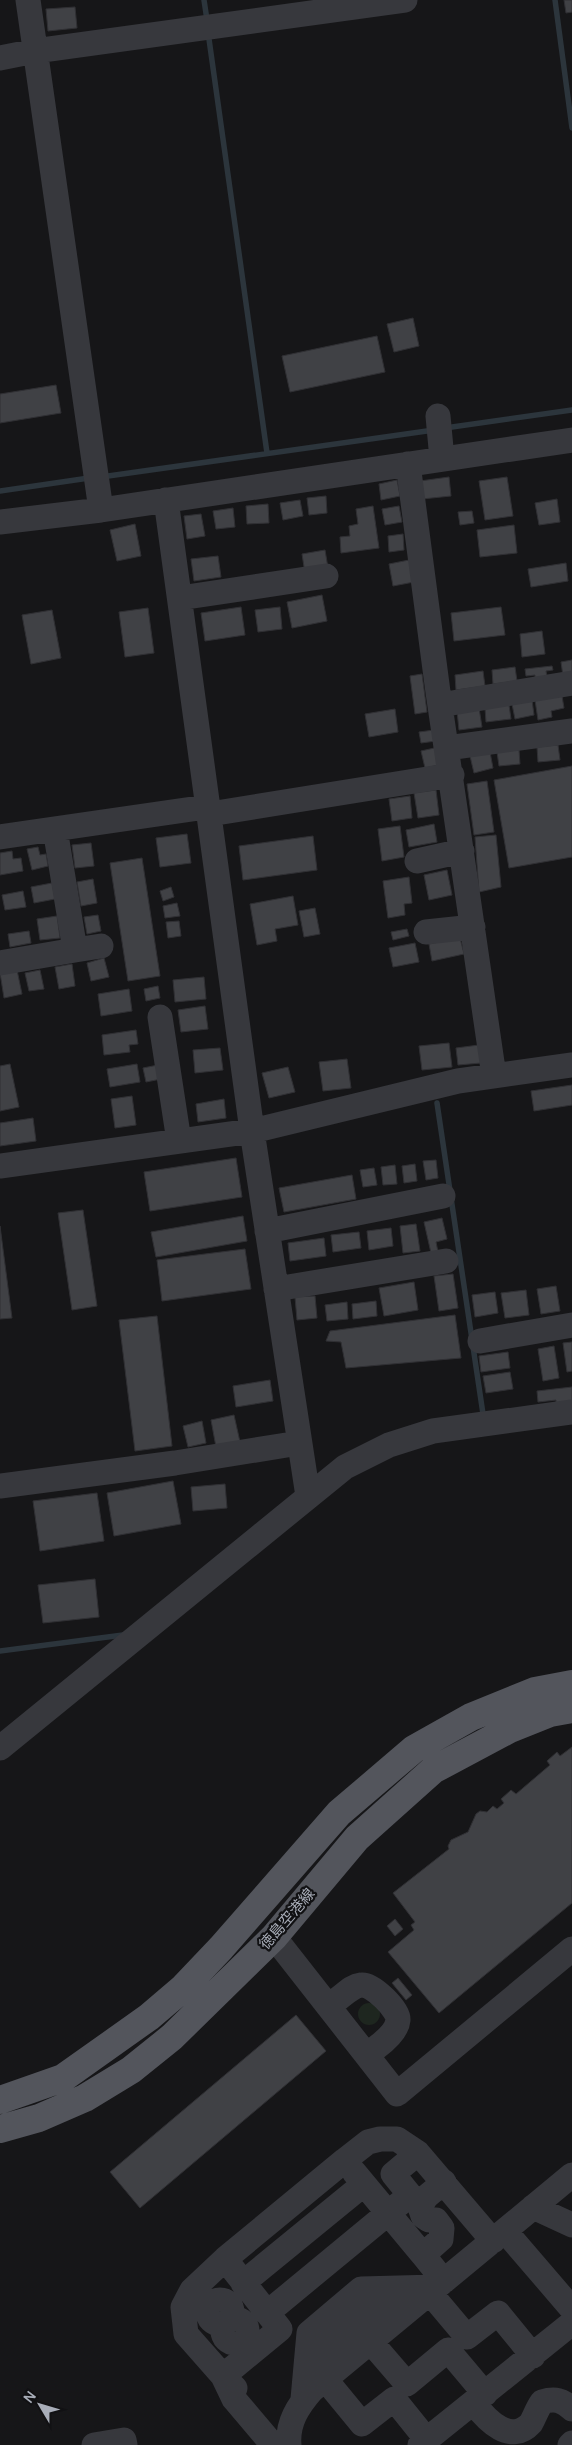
<svg xmlns="http://www.w3.org/2000/svg" width="572" height="2445" font-family="Manrope,'Noto Sans JP',sans-serif">
  <rect width="100%" height="100%" fill="#161618"/>
  <path fill="#1e261f" d="M358 2014a11 11 0 1 1 22 0a11 11 0 1 1-22 0Z"/>
  <g fill="none" stroke-linecap="round" stroke-linejoin="round">
    <path stroke="#2c353c" stroke-width="5.5" d="M204,0L207,20
      M555,0L572,128
      M208,32L267,453
      M445,428L572,410
      M101,477L434,430
      M0,491L89,478
      M437,1103L483,1414
      M0,1651L123,1635"/>
  </g>
  <path fill="#404145" stroke="#303034" d="M564,0H572V12L566,13Z
    M75,7L77,28L48,31L46,9Z
    M413,318L419,346L394,352L387,324Z
    M377,336L385,372L290,392L282,356Z
    M56,385L61,413L0,423V394Z
    M449,477L451,496L422,499L420,481Z
    M507,477L513,516L485,520L479,481Z
    M397,480L400,496L381,500L379,484Z
    M326,496L327,513L309,515L307,498Z
    M557,499L560,522L539,525L535,503Z
    M300,500L303,516L283,520L280,503Z
    M268,504L269,523L247,524L246,506Z
    M373,506L379,548L341,553L340,537L350,536L349,526L358,524L356,509Z
    M399,506L402,522L385,525L382,509Z
    M233,508L235,527L216,529L213,511Z
    M472,511L474,523L460,525L458,512Z
    M201,514L205,536L187,539L184,516Z
    M135,524L141,556L117,561L110,530Z
    M514,525L517,553L480,557L477,530Z
    M403,534L404,550L389,552L388,536Z
    M325,550L328,568L305,573L302,554Z
    M218,556L221,577L194,581L191,559Z
    M409,560L414,582L393,586L389,564Z
    M566,563L568,581L531,587L528,569Z
    M322,595L327,621L292,628L287,602Z
    M241,607L245,635L205,641L201,613Z
    M280,607L282,629L258,632L255,610Z
    M501,607L505,635L454,641L451,613Z
    M148,608L154,653L125,657L119,612Z
    M52,610L61,658L31,664L22,615Z
    M542,631L545,654L522,657L520,634Z
    M572,660V674L563,676L561,662Z
    M552,666L553,670L546,671L547,677L535,679V675L526,676L525,669Z
    M515,667L517,681L493,684L492,670Z
    M483,671L485,686L456,690L455,675Z
    M422,674L427,712L415,714L410,676Z
    M562,696L564,708L551,711L552,717L538,720L535,700Z
    M532,700L534,715L515,719L512,704Z
    M509,705L511,719L486,722L485,708Z
    M479,708L482,727L459,730L457,711Z
    M395,709L398,732L369,737L365,714Z
    M434,730L436,741L421,743L419,732Z
    M558,745L560,760L538,762L537,747Z
    M439,747L443,764L425,768L421,751Z
    M519,750L520,764L499,766L497,752Z
    M490,752L493,768L474,773L470,756Z
    M572,766V857L509,868L494,780Z
    M487,781L494,832L474,835L467,784Z
    M436,790L439,815L418,818L414,793Z
    M410,796L412,818L392,821L389,799Z
    M434,824L437,842L409,847L406,830Z
    M400,826L404,857L382,861L378,829Z
    M187,834L191,863L160,867L156,838Z
    M496,835L501,887L479,892L475,837Z
    M313,836L317,870L243,880L239,846Z
    M91,843L94,866L75,868L72,845Z
    M38,847L40,855L46,854L48,866L32,870L27,849Z
    M12,851L13,859L21,858L23,871L0,875V853Z
    M142,858L160,976L128,981L110,863Z
    M447,870L452,895L429,900L424,875Z
    M409,877L412,903L404,904L405,915L388,918L383,881Z
    M93,879L97,903L81,906L77,882Z
    M52,883L55,899L34,903L31,887Z
    M171,887L174,897L163,901L160,891Z
    M23,891L26,907L5,910L2,895Z
    M293,896L298,925L275,929L277,941L257,945L250,904Z
    M177,903L180,916L165,918L163,906Z
    M315,908L320,934L304,937L299,911Z
    M98,915L101,931L87,934L84,917Z
    M57,916L60,938L40,940L37,919Z
    M179,921L181,936L168,938L166,922Z
    M407,929L409,936L393,940L391,932Z
    M29,931L31,943L10,947L8,934Z
    M460,938L464,954L432,961L429,944Z
    M415,943L419,962L393,967L389,948Z
    M104,958L109,977L91,981L87,963Z
    M72,964L75,986L59,989L55,967Z
    M17,970L22,994L4,998L0,973Z
    M40,970L44,989L29,991L25,973Z
    M204,977L206,999L175,1002L173,980Z
    M158,986L160,998L146,1001L144,989Z
    M129,989L132,1011L101,1016L98,994Z
    M205,1006L208,1029L181,1032L178,1010Z
    M136,1030L138,1044L129,1045L130,1052L104,1055L102,1035Z
    M449,1043L452,1067L422,1070L419,1046Z
    M479,1045L481,1063L458,1065L456,1048Z
    M220,1048L223,1070L195,1073L193,1050Z
    M347,1059L351,1088L323,1091L319,1062Z
    M10,1064L19,1107L0,1111V1066Z
    M137,1064L140,1082L110,1087L107,1069Z
    M158,1065L161,1079L146,1082L143,1068Z
    M288,1067L295,1092L269,1098L262,1073Z
    M572,1085V1105L534,1111L531,1091Z
    M132,1096L136,1125L115,1128L111,1099Z
    M224,1099L226,1118L198,1122L196,1104Z
    M33,1118L36,1141L0,1146V1123Z
    M236,1158L242,1197L150,1211L144,1172Z
    M436,1160L438,1178L426,1180L423,1161Z
    M415,1164L417,1181L404,1183L402,1166Z
    M395,1165L397,1184L383,1185L381,1167Z
    M374,1168L377,1185L363,1187L360,1170Z
    M352,1175L356,1199L284,1212L279,1188Z
    M83,1210L97,1306L72,1310L58,1213Z
    M243,1216L247,1241L156,1257L151,1232Z
    M442,1218L447,1239L436,1242L438,1252L431,1253L424,1222Z
    M416,1224L420,1251L403,1253L400,1226Z
    M0,1226L12,1318L0,1319Z
    M391,1228L393,1246L369,1250L367,1231Z
    M359,1232L361,1248L333,1252L331,1235Z
    M324,1238L326,1256L290,1261L288,1243Z
    M245,1249L251,1289L162,1301L157,1260Z
    M453,1274L458,1308L439,1311L434,1276Z
    M414,1282L418,1310L384,1316L379,1288Z
    M556,1286L560,1311L541,1314L537,1289Z
    M526,1290L529,1315L505,1318L501,1293Z
    M495,1292L498,1313L475,1317L472,1295Z
    M315,1296L317,1318L297,1320L295,1297Z
    M376,1301L377,1316L353,1319L352,1304Z
    M347,1302L348,1319L327,1321L325,1305Z
    M455,1315L461,1358L346,1368L341,1342L326,1341L330,1331Z
    M157,1316L172,1446L135,1451L119,1320Z
    M572,1342V1371L567,1372L563,1343Z
    M554,1346L559,1378L543,1381L538,1349Z
    M508,1352L510,1368L481,1372L479,1356Z
    M510,1372L513,1389L486,1393L483,1376Z
    M270,1380L273,1401L236,1407L233,1386Z
    M572,1387V1402L556,1404V1400L538,1402L537,1391Z
    M234,1415L240,1442L216,1447L211,1420Z
    M202,1421L206,1443L188,1447L183,1426Z
    M173,1481L181,1524L114,1536L107,1493Z
    M225,1484L227,1508L193,1511L191,1487Z
    M97,1493L104,1541L40,1551L33,1501Z
    M95,1579L99,1617L43,1623L38,1585Z
    M572,1747V1903L439,2013L388,1952L414,1930L411,1925L415,1922L393,1893L449,1849L448,1846L451,1840L468,1832L476,1814L480,1811L487,1812L493,1806L497,1809L504,1803L501,1799L511,1790L516,1794L550,1765L547,1761L557,1752L560,1756Z
    M395,1919L403,1929L395,1936L387,1926Z
    M398,1978L412,1995L406,2000L392,1983Z
    M296,2015L326,2051L140,2208L110,2172Z"/>
  <g fill="none" stroke-linecap="round" stroke-linejoin="round">
    <path stroke="#37383d" stroke-width="25" d="M28,0L101,510
      M0,58L35,51L405,0
      M438,416L442,459
      M408,464L438,692L494,1076
      M166,500L252,1131L308,1496
      M0,522L101,510L572,440
      M180,598L326,576
      M440,705L572,683
      M447,748L572,731
      M210,814L452,775
      M0,837L206,807
      M417,861L462,851
      M426,932L473,927
      M75,950L101,946
      M0,963L75,950L55,829
      M160,1017L179,1141
      M0,1166L252,1131L458,1081L572,1065
      M267,1231L443,1196
      M276,1289L446,1261
      M480,1341L572,1325
      M0,1486L175,1463L299,1443
      M0,1748L345,1467L389,1445L433,1431L572,1412
      M274,1937L397,2094L572,1949
      M338,1999C345,1994 352,1986 361,1985C372,1983 399,2010 398,2020C397,2031 385,2041 377,2047
      M354,2172L423,2255
      M444,2182L426,2197L420,2207L423,2216L429,2220H436L442,2228L441,2239L423,2255L444,2281
      M533,2207L572,2225
      M505,2231L572,2309
      M225,2259L280,2329L223,2376L235,2388
      M243,2283L364,2184
      M430,2293L467,2337L498,2313L533,2356
      M208 2312a12 12 0 1 1 24 0a12 12 0 1 1-24 0Z
      M267,2313L410,2195L393,2174L418,2153
      M223 2331a12 12 0 1 1 24 0a12 12 0 1 1-24 0Z
      M370,2341L407,2384L448,2350L485,2394
      M306,2368L400,2288
      M325,2379L362,2424L394,2399L427,2440
      M303,2399L309,2333L361,2289L436,2287
      M474,2403C487,2421 511,2445 531,2423C535,2416 537,2409 542,2402C555,2398 562,2400 572,2409
      M94,2445L124,2440L125,2445
      M273,2445L234,2399L223,2376L186,2334L183,2307L192,2290L225,2259L345,2160L368,2142L380,2139H397L418,2153L493,2241
      M289,2445C287,2423 298,2406 312,2390L572,2175
      M420,2445L572,2323
      M570,2445L572,2443"/>
    <path stroke="#53555c" stroke-width="28" d="M0,2100L63,2078L149,2017L183,1988L221,1948L339,1813L414,1749L471,1717L535,1691L572,1684
      M0,2129L39,2118L85,2098L131,2070L172,2037L274,1937L357,1838L433,1770L510,1729L550,1713L572,1709"/>
  </g>
  <g text-anchor="middle" stroke-width="4.5" stroke-linejoin="round" paint-order="stroke">
    <g font-size="15" fill="#a8adb8" stroke="#111113">
      <text transform="translate(287 1919) rotate(-49)" y="5">徳島空港線</text>
    </g>
  </g>
  <g transform="translate(40 2405) rotate(308)" stroke="#111113" stroke-width="4" paint-order="stroke">
  <path d="M0-4L9 19L0 12L-9 19Z" fill="#a8adb8"/>
  <text y="-8" font-size="14" font-weight="bold" text-anchor="middle" fill="#a8adb8">N</text>
  </g>
</svg>
